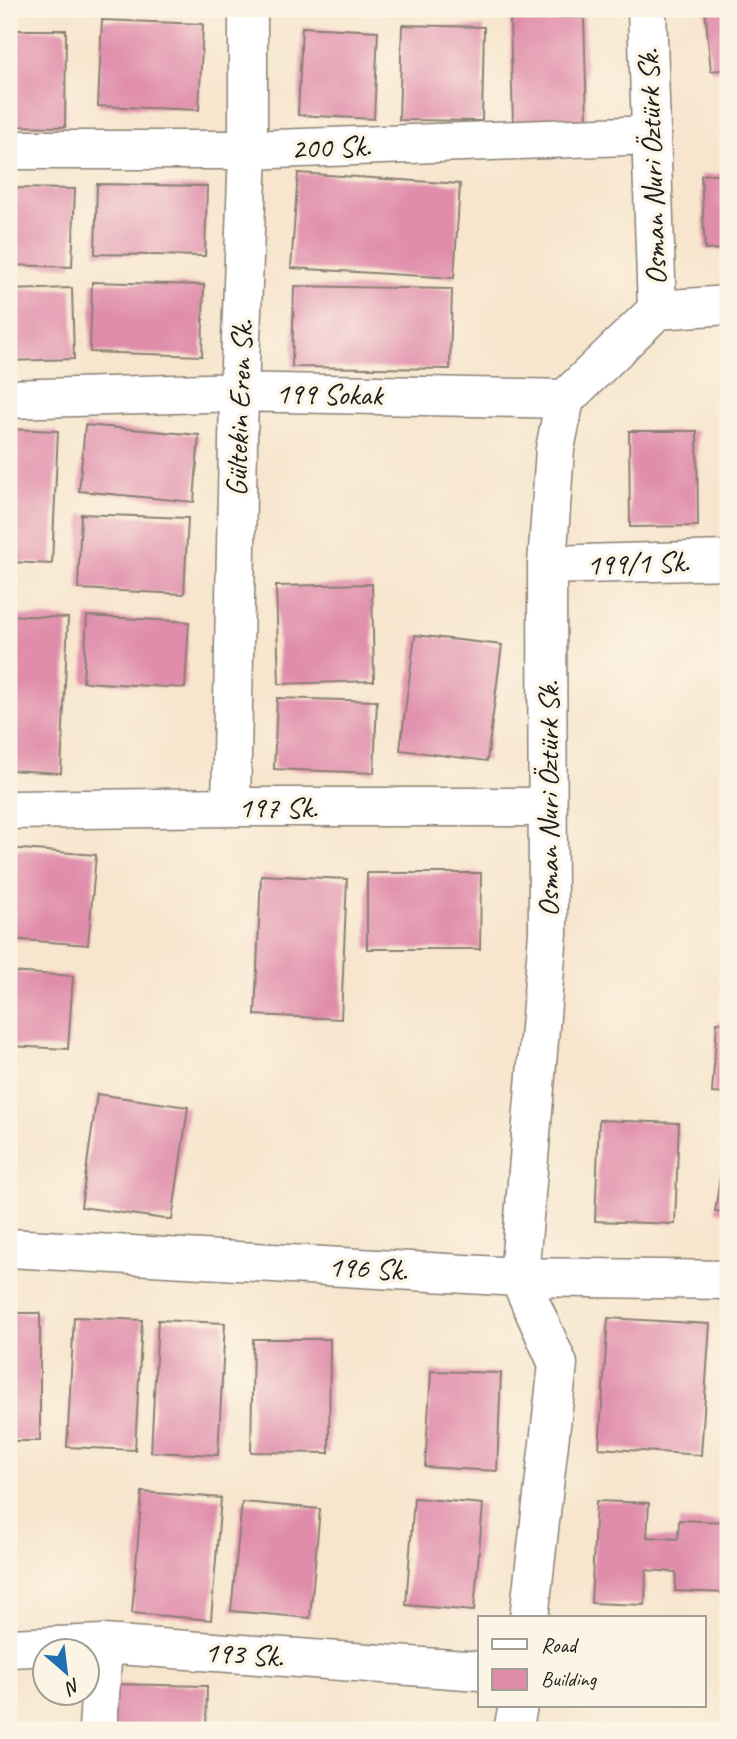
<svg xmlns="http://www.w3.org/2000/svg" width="737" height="1739" font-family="Caveat,sans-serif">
  <rect width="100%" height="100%" fill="#fcf5e5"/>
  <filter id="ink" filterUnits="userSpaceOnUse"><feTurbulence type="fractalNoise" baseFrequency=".0143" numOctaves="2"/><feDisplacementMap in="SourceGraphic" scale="14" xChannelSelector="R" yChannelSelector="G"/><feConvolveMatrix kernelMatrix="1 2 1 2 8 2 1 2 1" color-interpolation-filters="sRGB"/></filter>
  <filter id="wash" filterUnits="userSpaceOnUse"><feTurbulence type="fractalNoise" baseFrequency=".00686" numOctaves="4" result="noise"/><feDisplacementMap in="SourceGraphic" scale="28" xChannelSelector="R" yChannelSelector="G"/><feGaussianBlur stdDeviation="1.57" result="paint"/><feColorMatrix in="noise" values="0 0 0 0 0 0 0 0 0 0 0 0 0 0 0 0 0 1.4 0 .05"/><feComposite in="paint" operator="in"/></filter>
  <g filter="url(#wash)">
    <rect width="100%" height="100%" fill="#f7e5cd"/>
    <g id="blocks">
      <path fill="#e08dab" d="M705,9H728V69L711,71Z
        M584,17L587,121L513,124L510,19Z
        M102,20L203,24L199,110L98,106Z
        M402,25L484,27L482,121L399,120Z
        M302,27L378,31L374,119L298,115Z
        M9,30H66L65,127L9,126Z
        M298,173L460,184L454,278L291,268Z
        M728,173V249L705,250L701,175Z
        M97,184L207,186L205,256L95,254Z
        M9,188L75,189L72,267L9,265Z
        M92,282L204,285L202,356L90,352Z
        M294,286L452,289L450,369L292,367Z
        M72,288L74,359L9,361V290Z
        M85,425L199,435L194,502L79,491Z
        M9,429L58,431L52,564L9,562Z
        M629,431H697L698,526L630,527Z
        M81,514L188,518L184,594L78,589Z
        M372,584L374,681L279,684L276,586Z
        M9,615L68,618L61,773L9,770Z
        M87,616L189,622L185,688L83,682Z
        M415,635L502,645L487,761L400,750Z
        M277,698L377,701L374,773L274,769Z
        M9,848L96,855L88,945L9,939Z
        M367,873H481L480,949H367Z
        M261,875L347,879L341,1019L255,1015Z
        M9,972L73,976L68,1049L9,1046Z
        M717,1022L728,1023V1094L712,1093Z
        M97,1094L188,1107L172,1220L81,1207Z
        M599,1120L679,1123L675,1224L595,1221Z
        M727,1132H728V1212L715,1211Z
        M9,1313H40V1441H9Z
        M74,1317L142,1320L135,1450L67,1447Z
        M608,1318L710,1324L701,1455L599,1448Z
        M158,1320L225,1323L218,1455L151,1452Z
        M253,1339H330L329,1453L251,1452Z
        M431,1371L501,1373L497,1471L425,1467Z
        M142,1492L221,1498L211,1620L132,1613Z
        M414,1498L483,1504L474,1611L406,1605Z
        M596,1501L649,1503L647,1537L678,1539L679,1520L728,1522V1593L675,1591L676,1572L646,1570L645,1605L591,1603Z
        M242,1502L320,1509L310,1618L231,1611Z
        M113,1684L207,1686L206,1730H112Z"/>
    </g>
  </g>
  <g filter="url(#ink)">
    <use href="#blocks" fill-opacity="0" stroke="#8a8074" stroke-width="2"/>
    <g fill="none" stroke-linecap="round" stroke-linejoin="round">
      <defs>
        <path id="minor" d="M9,150H248L652,135
          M657,310L728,305
          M9,399L239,392L565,399
          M547,565L728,560
          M231,807L239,392L248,150V9
          M9,810L231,807H548
          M9,1248L519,1277L728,1280
          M529,1618L558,1364L519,1277L548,933L547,565L555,449L565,399L657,310L647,9
          M9,1648L103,1644L480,1671
          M98,1730L103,1644
          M513,1730L518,1706"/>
      </defs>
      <use href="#minor" stroke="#8a8074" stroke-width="41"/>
      <use href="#minor" stroke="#fff" stroke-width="38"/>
    </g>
  </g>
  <g text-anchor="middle" stroke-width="7" stroke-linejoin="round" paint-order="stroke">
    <g font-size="30" fill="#1c1c1c" stroke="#fcf5e5">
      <text transform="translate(331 147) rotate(-2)" y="10">200 Sk.</text>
      <text transform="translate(652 167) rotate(-92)" y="10">Osman Nuri Öztürk Sk.</text>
      <text transform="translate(329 394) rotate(1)" y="10">199 Sokak</text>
      <text transform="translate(239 408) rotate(-88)" y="10">Gültekin Eren Sk.</text>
      <text transform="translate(638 563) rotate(-2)" y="10">199/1 Sk.</text>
      <text transform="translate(548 799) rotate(-90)" y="10">Osman Nuri Öztürk Sk.</text>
      <text x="278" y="817">197 Sk.</text>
      <text transform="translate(368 1268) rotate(3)" y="10">196 Sk.</text>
      <text transform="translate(244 1654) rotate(4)" y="10">193 Sk.</text>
    </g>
  </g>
  <rect width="737" height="1739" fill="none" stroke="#fcf5e5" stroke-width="35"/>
  <rect x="478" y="1616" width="228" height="91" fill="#fcf5e5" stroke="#a29e95" stroke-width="2"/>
  <rect x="492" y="1639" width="35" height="10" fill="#ffffff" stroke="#a29e95" stroke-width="2"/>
  <text x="541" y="1652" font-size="21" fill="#1c1c1c">Road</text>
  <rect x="492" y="1669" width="35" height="21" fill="#e08dab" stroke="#a29e95" stroke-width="2"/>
  <text x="541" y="1686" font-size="21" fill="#1c1c1c">Building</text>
  <g transform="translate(66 1672) rotate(152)"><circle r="33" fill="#fcf5e5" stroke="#a29e95" stroke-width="2"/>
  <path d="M0-5L12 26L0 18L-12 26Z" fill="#1f6fb2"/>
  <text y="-10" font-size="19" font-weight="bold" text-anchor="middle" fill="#1c1c1c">N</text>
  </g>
</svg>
